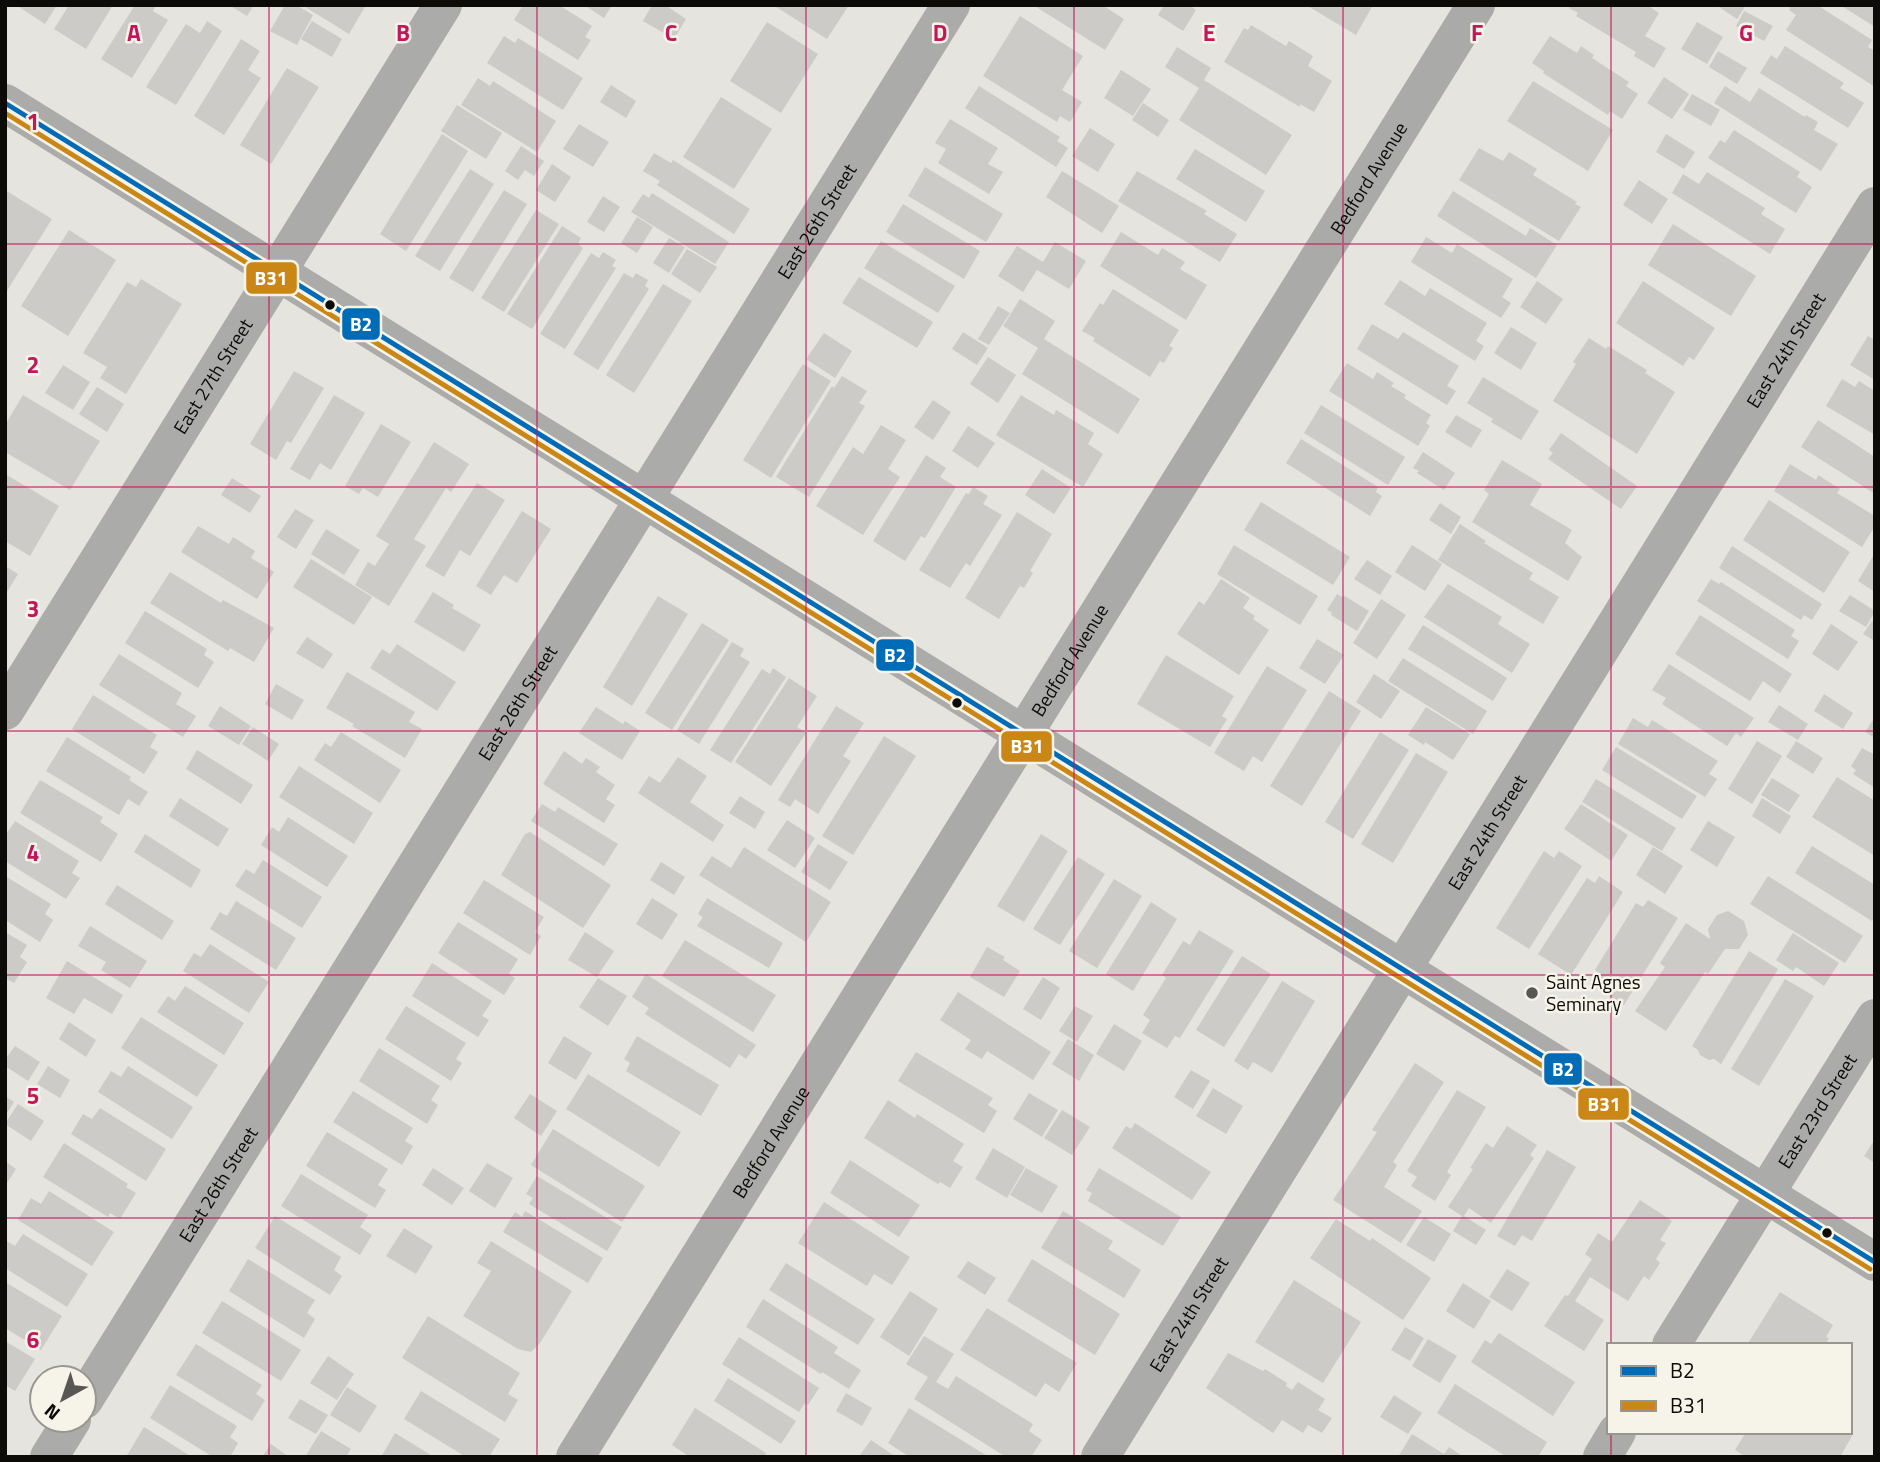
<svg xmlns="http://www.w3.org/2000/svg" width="1880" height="1462" font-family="'Titillium Web',sans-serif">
  <rect width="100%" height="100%" fill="#e5e4df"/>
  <path fill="#cccbc7" d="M16,5H57L45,24Z
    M69,5H113L86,49L54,29Z
    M135,5H156L153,11L168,20L132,78L101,59Z
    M229,5H254L247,16Z
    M285,5H296L313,15L297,45L270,31Z
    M302,5H366L349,34Z
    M523,5H559L592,26L585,37L591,40L578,60L514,20Z
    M584,5H612L604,18Z
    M652,5H665L686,19L674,39L643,21Z
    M773,5H849L827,39Z
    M1033,5H1102L1124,19L1105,50Z
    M1164,5H1189L1196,10L1183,31L1158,15Z
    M1306,5H1373L1356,35Z
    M1571,5H1647L1659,13L1645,36L1666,48L1654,68L1634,56L1636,52L1576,16L1578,13L1569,8Z
    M1716,5H1746L1737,19Z
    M1791,5H1817L1872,40L1868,47L1875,51V87L1786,30L1796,15L1789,10Z
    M1840,5H1875V27Z
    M1744,11L1773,26L1764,41L1736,26Z
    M1020,16L1083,56L1062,90L1082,102L1070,122L1060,116L1057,122L983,76Z
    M207,21L222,31L176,105L146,87L186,24L200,33Z
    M312,21L342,39L332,57L301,39Z
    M767,22L818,54L781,113L730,81Z
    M1697,22L1723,37L1707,64L1681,49Z
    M1251,25L1286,46L1289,41L1313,56L1308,66L1332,81L1314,112L1300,104V107L1224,62L1244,28L1248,30Z
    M504,36L515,43L518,38L583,78L563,110L487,63Z
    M1550,36L1577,53L1581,46L1594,55L1592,58L1629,82L1626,86L1638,94L1622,119L1610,111L1608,115L1543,73L1544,71L1532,63Z
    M241,39L260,51L248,70L261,78L224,135L194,116Z
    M1785,46L1844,83L1840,88L1864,103L1848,128L1760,73L1771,55L1777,59Z
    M1177,47L1211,68L1204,80L1292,135L1266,175L1179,120L1199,88L1165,67Z
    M1718,51L1747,68L1737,84L1709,67Z
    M287,68L319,87L271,164L240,145Z
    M1121,70L1151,89L1133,116L1104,98Z
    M1664,77L1689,94L1672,119L1647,103Z
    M478,78L490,86L493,81L556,121L537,152L461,105Z
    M1533,81L1613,130L1588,171L1507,121Z
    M611,85L636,101L626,118L600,102Z
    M979,86L1060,137L1057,141L1068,148L1056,167L965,108Z
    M1725,86L1750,102L1759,88L1805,117L1806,115L1818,122L1814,130L1838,144L1821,171L1714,103Z
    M1692,94L1720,110L1711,126L1683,110Z
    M721,97L772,129L734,189L683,157Z
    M1143,103L1169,120L1158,137L1132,120Z
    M457,105L502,133L486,159L441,131Z
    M950,119L998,148L988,164L1003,172L989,194L938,163L946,149L935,143Z
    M579,124L609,142L593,167L563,149Z
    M1090,128L1115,144L1098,172L1072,156Z
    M1734,130L1800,172L1797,177L1812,187L1796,213L1708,158L1720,140L1725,143Z
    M442,134L468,151L406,251L380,234Z
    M1666,134L1695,152L1684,169L1656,152Z
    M521,146L544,161L534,176L525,170L518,180L505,171Z
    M1479,148L1503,161L1509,152L1537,169L1533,175L1577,202L1575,204L1581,207L1559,241L1459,180Z
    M1195,149L1265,191L1246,222L1176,179Z
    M654,153L671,163L673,160L750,209L734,234L657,185L660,181L643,171Z
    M552,164L571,177L555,202L536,190Z
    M925,167L1003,214L986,242L908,196Z
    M470,169L494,184L440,271L415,256Z
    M1062,171L1119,206L1102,233L1046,197Z
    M1137,171L1207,211L1204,214L1237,234L1220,262L1118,201Z
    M1707,172L1765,208L1761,214L1785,229L1770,254L1672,193L1683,174L1699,184Z
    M1639,180L1668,199L1652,224L1623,205Z
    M5,190L52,219L5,294Z
    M504,190L527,204L473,292L449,278Z
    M1453,191L1526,236L1530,228L1557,245L1536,278L1437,216Z
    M652,193L729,242L715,264L631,212L643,194L649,198Z
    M603,196L620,207L604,232L587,222Z
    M903,204L980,251L964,279L886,232Z
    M536,210L559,224L504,312L481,298Z
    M637,217L653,227L637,253L621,243Z
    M1673,224L1756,276L1731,316L1648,265Z
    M562,226L581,238L578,244L583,248L532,329L507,314Z
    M69,230L116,260L68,336L21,306Z
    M1121,232L1158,255L1162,248L1185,262L1180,269L1207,285L1186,320L1100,266Z
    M1426,237L1452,253L1457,244L1513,279L1502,297L1511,303L1501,318L1411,262Z
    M669,238L685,247L669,273L653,263Z
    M881,241L955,286L938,313L864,268Z
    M1055,242L1086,261L1069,289L1037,270L1023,292L998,276L1017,246L1043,262Z
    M687,249L717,267L700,293L671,274Z
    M603,252L616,260L612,266L616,268L565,349L540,334L591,253L599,258Z
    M624,273L633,278L636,273L648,280L645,286L649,289L598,370L573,354Z
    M859,277L933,322L917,348L842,303Z
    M141,279L182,304L126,394L100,378L107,367L83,353L127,282L136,287Z
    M1400,280L1425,296L1430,288L1487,323L1476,341L1484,346L1475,361L1384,304Z
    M1537,281L1563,299L1546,324L1520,307Z
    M1643,281L1715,328L1694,360L1689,357L1683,366L1616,323Z
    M663,284L692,301L634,393L606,375Z
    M1113,289L1179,330L1169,346L1173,348L1164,363L1160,361L1150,377L1093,341L1095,338L1082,331L1100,303L1103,305Z
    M1020,299L1055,321L1044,339L1140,399L1118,434L1022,374L1038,348L1003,326Z
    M998,306L1010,313L989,345L978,339Z
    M1372,324L1398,339L1403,332L1459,366L1447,386L1456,391L1447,405L1357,349Z
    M1511,327L1537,343L1521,370L1494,353Z
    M963,332L988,348L977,365L952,349Z
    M824,333L852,351L835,378L806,359Z
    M1868,336L1875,340V380L1850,365Z
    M1589,338L1606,349L1608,346L1647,370L1645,373L1675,392L1637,454L1553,401L1576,364L1573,362Z
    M988,357L1016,375L998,403L970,384Z
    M1347,363L1373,379L1377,372L1394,383L1391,386L1406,395L1404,398L1431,415L1426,423L1430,426L1418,446L1329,391Z
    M803,364L831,381L771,478L743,460Z
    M63,365L90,382L73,410L45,393Z
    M294,371L324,388L291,443L287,441L276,460L250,444Z
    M842,376L867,391L859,403L865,406L809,497L776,477L832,386L834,388Z
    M1483,377L1539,411L1521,440L1491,422L1493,419L1467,403Z
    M1842,379L1855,387L1859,381L1875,391V435L1826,406Z
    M97,387L124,404L107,432L79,414Z
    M23,395L100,441L70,490L5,452V425Z
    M334,395L365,413L331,470L320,463L310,480L290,469Z
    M1021,395L1054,415L1056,410L1094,433L1088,444L1103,454L1083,487L996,435Z
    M933,400L951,412L933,440L914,427Z
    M1321,405L1405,457L1388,485L1304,433Z
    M1456,415L1482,430L1471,448L1445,432Z
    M1818,420L1875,457V494L1801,447Z
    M381,424L411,442L378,497L363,488L359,494L345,486Z
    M881,425L906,440L888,469L900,477L863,535L816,506L853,447L863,454Z
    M968,426L995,443L978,468L952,451Z
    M1561,433L1637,486L1621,509L1548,459L1553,453L1549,450Z
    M1301,439L1378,487L1376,492L1382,496L1370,516L1286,463Z
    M434,442L469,464L451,492L446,488L414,539L426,546L389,606L355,585L368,562L375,566L389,544L376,536Z
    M1423,452L1455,473L1444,490L1417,473L1419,471L1413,468Z
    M926,455L946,468L940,477L956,487L925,538L921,536L905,561L873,541Z
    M1502,460L1542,484L1530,505L1572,530L1565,543L1582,557L1568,581L1472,522L1489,494L1484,490Z
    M1790,464L1816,480L1818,475L1840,489L1837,493L1875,516V526L1862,547L1774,491Z
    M1042,469L1071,488L1054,514L1025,495Z
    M5,474L59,506L30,556L5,541Z
    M232,478L261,496L250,513L221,495Z
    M477,483L505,500L470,556L460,550L444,577L425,566Z
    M973,487L988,496L983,504L1002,515L970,566L966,563L950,588L919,570L966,493L969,494Z
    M1769,500L1850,552L1824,593L1743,540Z
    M1261,502L1350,557L1333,585L1244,530Z
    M1440,503L1461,517L1451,534L1429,520Z
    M295,509L314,520L296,549L277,537Z
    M522,511L551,529L517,583L504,575L491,595L476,586Z
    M1017,512L1052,534L1030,571L1033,573L1024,588L1020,586L999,619L965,598Z
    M1460,524L1486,541L1484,543L1533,573L1529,579L1559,597L1543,624L1438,560Z
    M198,526L229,544L233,537L255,551L251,558L274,572L257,599L181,552Z
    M326,529L360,550L344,575L311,554Z
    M1234,545L1318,596L1300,625L1217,574Z
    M1412,545L1442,564L1425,591L1395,572Z
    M1732,546L1822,604L1812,620L1804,615L1801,620L1719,568Z
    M1873,556L1875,558V592L1858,581Z
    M311,559L372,597L354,625L293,587Z
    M1367,560L1392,576L1380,595L1354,579Z
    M5,566L18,574L5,595Z
    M170,572L221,603L223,600L274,628L254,662L230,648L228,651L150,603Z
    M1221,579L1250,598L1243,608L1255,616L1253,619L1269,630L1239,675L1177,634L1199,601L1204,605Z
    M1711,579L1719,584L1721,582L1795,630L1791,636L1799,641L1788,659L1697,601Z
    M1448,584L1502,617L1498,624L1530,644L1512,673L1424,617Z
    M433,592L454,605L452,608L481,625L464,652L414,622Z
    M1337,594L1342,597L1343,595L1369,611L1357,631L1331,615L1332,613L1327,610Z
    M1850,595L1875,611L1866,627L1839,611Z
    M658,596L688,614L632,706L603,687Z
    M1381,599L1406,615L1377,659L1353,643Z
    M145,611L207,649L204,655L214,662L198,688L125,643Z
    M1700,615L1792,674L1780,693L1763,681L1750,701L1675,654Z
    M1872,621L1875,622V641L1863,634Z
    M702,623L729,640L672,730L645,713Z
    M1831,624L1858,642L1838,671L1812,654Z
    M1423,625L1507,678L1493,701L1408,649Z
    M307,637L333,654L323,669L296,653Z
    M1317,639L1344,655L1325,684L1299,668Z
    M732,642L744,649L740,656L750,662L699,744L677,730Z
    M397,644L456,682L437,711L370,668L382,649L390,654Z
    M119,654L182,693L176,704L196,716L183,737L99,685Z
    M1166,655L1234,696L1222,716L1227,719L1210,747L1137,704Z
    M1403,658L1487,711L1473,734L1388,681Z
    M1669,664L1754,718L1741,737L1736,733L1727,746L1662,704L1666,698L1652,690Z
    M1267,666L1307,690L1262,762L1253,756L1244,771L1214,753Z
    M773,668L786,677L731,763L710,750L762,669L770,674Z
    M347,672L415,712L409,722L422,729L405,758L352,726L354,724L326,708Z
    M1374,674L1400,691L1381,719L1356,702Z
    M789,678L817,696L797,727L806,733L771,786L735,762Z
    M276,684L304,700L292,720L265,704Z
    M1329,691L1361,711L1302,806L1270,786Z
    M1824,694L1853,713L1843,729L1814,711Z
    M93,695L157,735L150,747L158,752L144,774L72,729Z
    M1779,705L1808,724L1798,740L1768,722Z
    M220,706L251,726L239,745L208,726Z
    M836,706L864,723L843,756L851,761L818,814L795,799L790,807L778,800Z
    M596,707L623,724L625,721L640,731L622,760L579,733Z
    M1426,707L1470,734L1453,760L1425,742L1424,745L1408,735Z
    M1875,717V738L1865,732Z
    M1633,718L1648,727L1652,720L1718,761L1709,774L1717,779L1705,797L1618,744Z
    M253,727L279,744L268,761L242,744Z
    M341,732L401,770L380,803L314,760L325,743L331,747Z
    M1380,732L1409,750L1353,839L1325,822Z
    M884,736L916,756L853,855L822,836Z
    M67,737L131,777L129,780L148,792L139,806L128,799L119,815L46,771Z
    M1757,741L1782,756L1752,804L1728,789Z
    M1796,741L1823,758L1813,774L1786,757Z
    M1616,747L1697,796L1682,819L1602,770Z
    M1862,748L1875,755V788L1853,774L1856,770L1851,766Z
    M197,750L253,785L241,804L186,769Z
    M564,751L582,764L586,758L600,767L596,772L615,785L606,799L615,805L604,823L543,784Z
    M1416,753L1448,772L1393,863L1361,844Z
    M678,757L707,776L690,802L724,825L713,842L638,793L649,776L660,783Z
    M299,766L373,813L354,844L279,797Z
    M1837,777L1875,801V856L1812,817Z
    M1772,778L1800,795L1789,812L1761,795Z
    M1596,779L1676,828L1662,851L1582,802Z
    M40,780L103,817L100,822L118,834L101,862L20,813Z
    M740,796L765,812L755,829L729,813Z
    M180,798L229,829L218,847L169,816Z
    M1762,798L1791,816L1780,834L1752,816Z
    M542,804L555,812L558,807L618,844L604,866L531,821Z
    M1581,804L1628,835L1611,861L1564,829Z
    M288,817L348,856L327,887L261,845L272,827L279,832Z
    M787,820L815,838L795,868L767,850Z
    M15,821L79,861L72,873L80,878L66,899L5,861V836Z
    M1708,821L1735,837L1717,867L1690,850Z
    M530,832L611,885L583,928L501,875L525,834Z
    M145,834L201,870L191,888L134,852Z
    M1041,834L1068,851L1024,922L997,906Z
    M818,844L848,862L830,890L801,872Z
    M1812,846L1875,885V916L1872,921L1795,873Z
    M744,847L831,902L806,942L699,875L712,856L731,868Z
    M1653,847L1683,866L1665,894L1636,875Z
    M1544,851L1554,858L1559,851L1582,866L1529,949L1496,928Z
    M1078,857L1105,874L1060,945L1033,929Z
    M263,860L322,897L302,928L235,886L246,869L254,874Z
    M661,862L685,877L674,895L650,880Z
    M5,876L51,904L45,914L53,920L40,942L5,920Z
    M1599,876L1623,892L1571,975L1538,954L1587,878L1595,883Z
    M1768,876L1863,936L1845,963L1750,904Z
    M1114,879L1142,896L1097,968L1069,951Z
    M484,880L544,917L535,932L541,936L530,955L463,913Z
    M117,885L174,921L162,940L105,904Z
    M652,898L678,914L662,940L636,924Z
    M707,898L783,943L769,968L697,926L703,917L698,914Z
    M1648,900L1678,918L1624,1005L1591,984L1598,972L1595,970L1636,903L1643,907Z
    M236,901L296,938L276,970L210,929L220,912L227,916Z
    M1151,902L1177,919L1133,991L1106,974Z
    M1728,911L1744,921L1748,935L1739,949H1725L1708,974L1705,972L1666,1031L1635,1011L1665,967L1660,963L1686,923L1710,939L1708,929L1717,915Z
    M458,922L518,959L509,974L515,978L504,995L438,953Z
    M90,926L147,961L130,988L101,970L106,962L78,946Z
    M1199,930L1234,951L1180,1038L1175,1036L1167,1048L1142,1033L1150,1020L1143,1015L1166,978L1162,975L1183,941L1190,945Z
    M5,932L27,945L20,957L27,962L14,983L5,978Z
    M585,932L614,951L597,977L568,960Z
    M1793,933L1839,963L1824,986L1796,967L1793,971L1776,960Z
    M685,940L776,995L753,1032L662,976Z
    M210,944L269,982L249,1013L183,971L194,953L201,957Z
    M987,947L1005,957L1003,960L1020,971L1004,997L970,977Z
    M1749,951L1778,969L1721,1064L1714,1059L1709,1060L1700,1055L1698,1050L1692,1046Z
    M1242,956L1271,974L1224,1047L1196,1030Z
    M67,961L123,995L112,1014L84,998L74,1014L46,998Z
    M432,963L492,1001L482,1016L489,1020L478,1037L412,996Z
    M646,974L756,1045L746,1059L739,1054L730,1068L645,1014L649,1008L632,997Z
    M1043,977L1060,988L1041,1020L1023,1009Z
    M598,978L627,996L608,1026L579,1007Z
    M1785,979L1814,996L1759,1086L1731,1069Z
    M1282,981L1315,1001L1272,1073L1253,1062L1248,1070L1234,1061Z
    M185,986L244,1023L224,1055L157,1012L168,996L175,1001Z
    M958,992L1051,1052L1033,1080L987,1051L982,1059L965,1049L971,1040L940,1020Z
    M406,1006L466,1043L456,1059L462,1063L451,1081L385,1039Z
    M1075,1006L1093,1016L1077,1042L1059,1031Z
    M141,1017L218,1065L197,1097L121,1048Z
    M69,1022L96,1040L86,1057L59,1039Z
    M1114,1024L1142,1041L1124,1071L1096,1054Z
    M564,1036L592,1053L576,1080L548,1063Z
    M637,1036L719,1085L701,1116L626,1071L630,1063L624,1059Z
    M1068,1039L1094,1055L1079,1081L1052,1064Z
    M15,1046L40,1062L28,1081L5,1066V1060Z
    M379,1048L440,1086L431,1100L438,1105L427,1124L359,1081Z
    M916,1052L993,1098L988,1105L997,1111L984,1133L898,1081Z
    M1415,1063L1444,1082L1393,1162L1397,1165L1384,1187L1422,1211L1401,1243L1333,1200L1377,1132L1372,1130Z
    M48,1066L70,1080L60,1098L37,1084Z
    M128,1066L193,1107L172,1139L98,1092L111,1071L121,1077Z
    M1191,1070L1210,1081L1193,1109L1174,1097Z
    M588,1074L681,1132L659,1167L566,1109Z
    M1213,1088L1243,1106L1226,1134L1196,1116Z
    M1457,1090L1486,1107L1447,1172L1451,1175L1435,1201L1411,1186L1417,1177L1407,1171Z
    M353,1091L413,1128L405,1141L413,1146L402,1165L333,1122Z
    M1029,1093L1058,1110L1042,1137L1013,1119Z
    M530,1094L557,1111L541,1136L514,1118Z
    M5,1096L14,1102L5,1116Z
    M888,1100L915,1118L917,1114L964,1144L953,1161L963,1167L950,1188L940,1182L938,1184L864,1138Z
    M18,1104L44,1121L31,1141L5,1124Z
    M100,1108L166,1149L146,1181L71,1134L83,1114L92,1119Z
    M1062,1110L1090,1127L1072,1155L1044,1138Z
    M1135,1123L1211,1172L1192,1200L1112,1148L1126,1126L1131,1129Z
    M1507,1126L1537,1145L1530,1155L1534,1158L1491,1223L1469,1208L1464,1216L1486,1230L1476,1245L1453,1231L1462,1216L1448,1207L1473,1169L1470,1168L1486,1143L1493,1148Z
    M553,1129L645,1186L622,1222L531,1165Z
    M327,1132L388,1169L378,1185L386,1190L375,1208L306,1166Z
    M1875,1139V1163L1864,1156Z
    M64,1143L128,1184L126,1187L136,1193L120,1219L110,1213L108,1217L43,1177Z
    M993,1148L1025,1167L1007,1198L975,1179Z
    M1547,1150L1576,1167L1532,1241L1522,1235L1515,1246L1497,1236Z
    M850,1160L920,1205L899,1237L830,1193Z
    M5,1161L16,1169L5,1186Z
    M487,1163L513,1178L495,1208L469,1191Z
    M433,1168L464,1188L452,1205L422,1185Z
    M1026,1168L1058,1186L1042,1213L1010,1195Z
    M1099,1168L1181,1217L1163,1246L1088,1201L1092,1193L1086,1190Z
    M301,1174L368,1215L360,1227L372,1235L360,1255L281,1206Z
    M537,1176L622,1227L607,1251L529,1204L533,1198L526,1194Z
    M49,1191L114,1232L92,1266L18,1220L31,1198L41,1204Z
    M1640,1200L1672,1221L1660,1240L1666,1243L1656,1259L1660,1263L1649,1280L1644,1276L1628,1301L1590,1277L1575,1301L1604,1320L1584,1351L1544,1326L1565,1295L1568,1296L1592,1259L1585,1254L1598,1233L1612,1242Z
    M824,1202L910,1257L892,1285L874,1274L867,1286L798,1243Z
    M525,1211L603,1258L588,1283L503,1232L515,1212L522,1217Z
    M1063,1211L1113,1241L1108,1249L1141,1270L1124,1298L1041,1248Z
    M275,1216L341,1257L334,1270L342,1276L330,1295L255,1248Z
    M1424,1217L1451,1234L1434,1262L1406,1245Z
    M1336,1219L1370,1241L1372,1238L1431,1278L1403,1320L1310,1258Z
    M404,1228L433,1246L416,1274L386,1256Z
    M23,1234L88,1274L67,1307L5,1268V1240L15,1246Z
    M491,1241L572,1291L540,1343L531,1352L518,1349L463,1316L491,1271L477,1263Z
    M248,1259L315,1300L307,1313L315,1319L304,1338L229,1291Z
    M1032,1259L1120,1314L1095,1355L1007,1301Z
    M968,1261L996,1278L985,1295L957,1277Z
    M786,1263L875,1319L858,1345L769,1290Z
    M1507,1269L1530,1283L1512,1311L1489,1297Z
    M1294,1280L1361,1322L1323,1383L1255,1342Z
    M5,1282L62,1316L41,1350L5,1328Z
    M1463,1283L1491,1301L1474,1329L1446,1311Z
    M910,1291L938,1309L909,1356L880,1337Z
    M1780,1292L1833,1325L1826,1337L1829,1338L1825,1345H1747Z
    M763,1299L838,1347L834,1353L861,1370L849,1389L822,1372L821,1374L746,1327Z
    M222,1301L301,1350L281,1381L202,1333Z
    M987,1308L1077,1363L1059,1392L1045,1383L1036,1397L960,1350Z
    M428,1316L520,1373L508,1394L518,1400L505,1422L402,1358Z
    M1405,1327L1424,1338L1410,1361L1391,1350Z
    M1499,1333L1575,1382L1553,1416L1471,1362L1485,1340L1491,1344Z
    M924,1336L954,1354L936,1382L948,1389L956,1376L1033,1424L1029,1431L1042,1440L1031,1457H1006L914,1399L928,1377L906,1364Z
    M739,1337L819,1388L808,1405L805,1403L799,1412L722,1364Z
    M1428,1339L1457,1356L1440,1383L1412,1366Z
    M5,1341L35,1359L15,1391L5,1385Z
    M196,1344L262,1385L256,1394L265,1400L252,1421L176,1375Z
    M1228,1353L1263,1371L1265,1369L1287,1383L1286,1386L1292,1390L1298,1382L1325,1399L1318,1410L1332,1418L1322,1433L1308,1425L1303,1433L1282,1420L1273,1433L1206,1388Z
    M328,1356L354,1374L337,1400L310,1383Z
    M728,1378L796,1421L781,1444L714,1401Z
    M1455,1384L1547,1442L1538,1457H1507L1437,1413Z
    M170,1385L237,1426L230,1437L238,1443L230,1457H213L150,1418Z
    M347,1387L377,1406L360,1433L330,1415Z
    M421,1391L500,1439L489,1457H466L404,1419Z
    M846,1393L872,1408L862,1426L836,1411Z
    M1394,1395L1422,1413L1408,1434L1380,1417Z
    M300,1399L328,1415L316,1434L288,1418Z
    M695,1408L766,1453L764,1457H690L672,1445Z
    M909,1408L989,1457H910L888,1443Z
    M144,1427L192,1457H126Z
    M321,1431L351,1449L346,1457H305Z
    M1746,1432H1846L1852,1436L1840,1457H1746L1735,1450Z
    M395,1433L434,1457H381Z
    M1412,1434L1444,1454L1449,1447L1464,1457H1398Z
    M871,1440L896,1457L860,1455Z
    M271,1444L289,1457H262Z"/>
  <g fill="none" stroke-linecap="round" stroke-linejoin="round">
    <g stroke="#ababa9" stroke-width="38">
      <path d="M5,103L1875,1262"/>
      <path id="s1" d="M5,711L443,5"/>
      <path id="s2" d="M1671,1345L1875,1018"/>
      <path id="s3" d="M84,1400L951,5"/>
      <path d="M49,1457L72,1420"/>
      <path id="s4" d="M1100,1457L1875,206"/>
      <path d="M1602,1457L1617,1432"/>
    </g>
    <path stroke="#aaaaa8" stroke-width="38" id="s5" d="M575,1457L1476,5"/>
    <defs>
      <path id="bus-1" d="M5,103L1875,1262"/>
      <path id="bus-2" d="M5,113L1870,1269"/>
    </defs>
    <use href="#bus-1" stroke="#f6f3e9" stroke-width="10"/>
    <use href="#bus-2" stroke="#f6f3e9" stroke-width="10"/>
    <use href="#bus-1" stroke="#006cb7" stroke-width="5"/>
    <use href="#bus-2" stroke="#ca8716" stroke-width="5"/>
  </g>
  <path fill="none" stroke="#c2185b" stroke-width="2" stroke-opacity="0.55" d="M269,5V1457M537,5V1457M806,5V1457M1074,5V1457M1343,5V1457M1611,5V1345M5,244H1875M5,487H1875M5,731H1875M5,975H1875M5,1218H1875M1611,1432V1457"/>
  <g fill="#0c0b08" stroke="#f6f3e9" stroke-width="2.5">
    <circle cx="330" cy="305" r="6"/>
    <circle cx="957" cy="703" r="6"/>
    <circle cx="1827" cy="1233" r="6"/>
  </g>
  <circle fill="#585753" stroke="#f6f3e9" stroke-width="2.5" cx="1532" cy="993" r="7"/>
  <g text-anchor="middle" stroke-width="5" stroke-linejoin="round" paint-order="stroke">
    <g font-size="19" fill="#0c0b08" stroke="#f6f3e9">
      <text dy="7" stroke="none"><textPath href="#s5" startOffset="1505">Bedford Avenue</textPath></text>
      <text dy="7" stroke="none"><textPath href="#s3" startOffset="1388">East 26th Street</textPath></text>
      <text dy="7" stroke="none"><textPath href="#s4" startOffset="1302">East 24th Street</textPath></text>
      <text dy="7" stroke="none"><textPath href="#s1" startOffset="394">East 27th Street</textPath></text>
      <text dy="7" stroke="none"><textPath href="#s5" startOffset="938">Bedford Avenue</textPath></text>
      <text dy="7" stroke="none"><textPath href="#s3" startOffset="821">East 26th Street</textPath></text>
      <text dy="7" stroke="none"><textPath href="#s4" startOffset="735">East 24th Street</textPath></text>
      <text dy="7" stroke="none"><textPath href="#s2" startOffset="276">East 23rd Street</textPath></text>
      <text dy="7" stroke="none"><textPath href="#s5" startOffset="371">Bedford Avenue</textPath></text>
      <text dy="7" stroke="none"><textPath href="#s3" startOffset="254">East 26th Street</textPath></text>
      <text dy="7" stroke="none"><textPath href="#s4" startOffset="168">East 24th Street</textPath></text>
    </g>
    <g font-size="19" fill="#0c0b08" stroke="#f6f3e9" text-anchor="start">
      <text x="1546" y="989">Saint Agnes<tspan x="1546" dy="22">Seminary</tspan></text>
    </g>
  </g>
  <g font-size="23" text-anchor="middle" font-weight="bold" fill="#c2185b" stroke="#f6f3e9" stroke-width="5" stroke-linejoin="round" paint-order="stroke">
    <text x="134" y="41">A</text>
    <text x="403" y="41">B</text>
    <text x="671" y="41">C</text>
    <text x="940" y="41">D</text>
    <text x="1209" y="41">E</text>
    <text x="1477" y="41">F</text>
    <text x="1746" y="41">G</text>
    <text x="33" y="130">1</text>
    <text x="33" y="373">2</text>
    <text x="33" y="617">3</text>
    <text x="33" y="861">4</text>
    <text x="33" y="1104">5</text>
    <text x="33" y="1348">6</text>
  </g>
  <g stroke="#f6f3e9" stroke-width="2.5">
    <rect x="245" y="261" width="53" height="34" rx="7" fill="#ca8716"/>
    <rect x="341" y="307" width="40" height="34" rx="7" fill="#006cb7"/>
    <rect x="875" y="638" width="40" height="34" rx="7" fill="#006cb7"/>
    <rect x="1000" y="730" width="53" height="33" rx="7" fill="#ca8716"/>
    <rect x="1543" y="1052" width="40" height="34" rx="7" fill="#006cb7"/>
    <rect x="1577" y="1087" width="53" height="34" rx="7" fill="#ca8716"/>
  </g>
  <g font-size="19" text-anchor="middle" font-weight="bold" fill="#fff">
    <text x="271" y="285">B31</text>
    <text x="361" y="331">B2</text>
    <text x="895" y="662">B2</text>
    <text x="1027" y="753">B31</text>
    <text x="1563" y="1076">B2</text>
    <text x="1604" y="1111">B31</text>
  </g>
  <rect width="1880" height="1462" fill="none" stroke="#0c0b08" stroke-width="14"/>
  <rect x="1607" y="1343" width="245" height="91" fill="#f6f3e9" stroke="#98968f" stroke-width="2"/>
  <rect x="1621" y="1366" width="35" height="10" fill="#006cb7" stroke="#98968f" stroke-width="2"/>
  <text x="1670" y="1378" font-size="21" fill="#0c0b08">B2</text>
  <rect x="1621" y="1401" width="35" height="10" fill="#ca8716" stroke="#98968f" stroke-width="2"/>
  <text x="1670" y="1413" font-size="21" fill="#0c0b08">B31</text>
  <g transform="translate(63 1399) rotate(220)"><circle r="33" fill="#f6f3e9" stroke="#98968f" stroke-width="2"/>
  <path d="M0-5L12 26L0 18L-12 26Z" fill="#585753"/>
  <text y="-10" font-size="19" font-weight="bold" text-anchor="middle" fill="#0c0b08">N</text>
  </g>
</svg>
